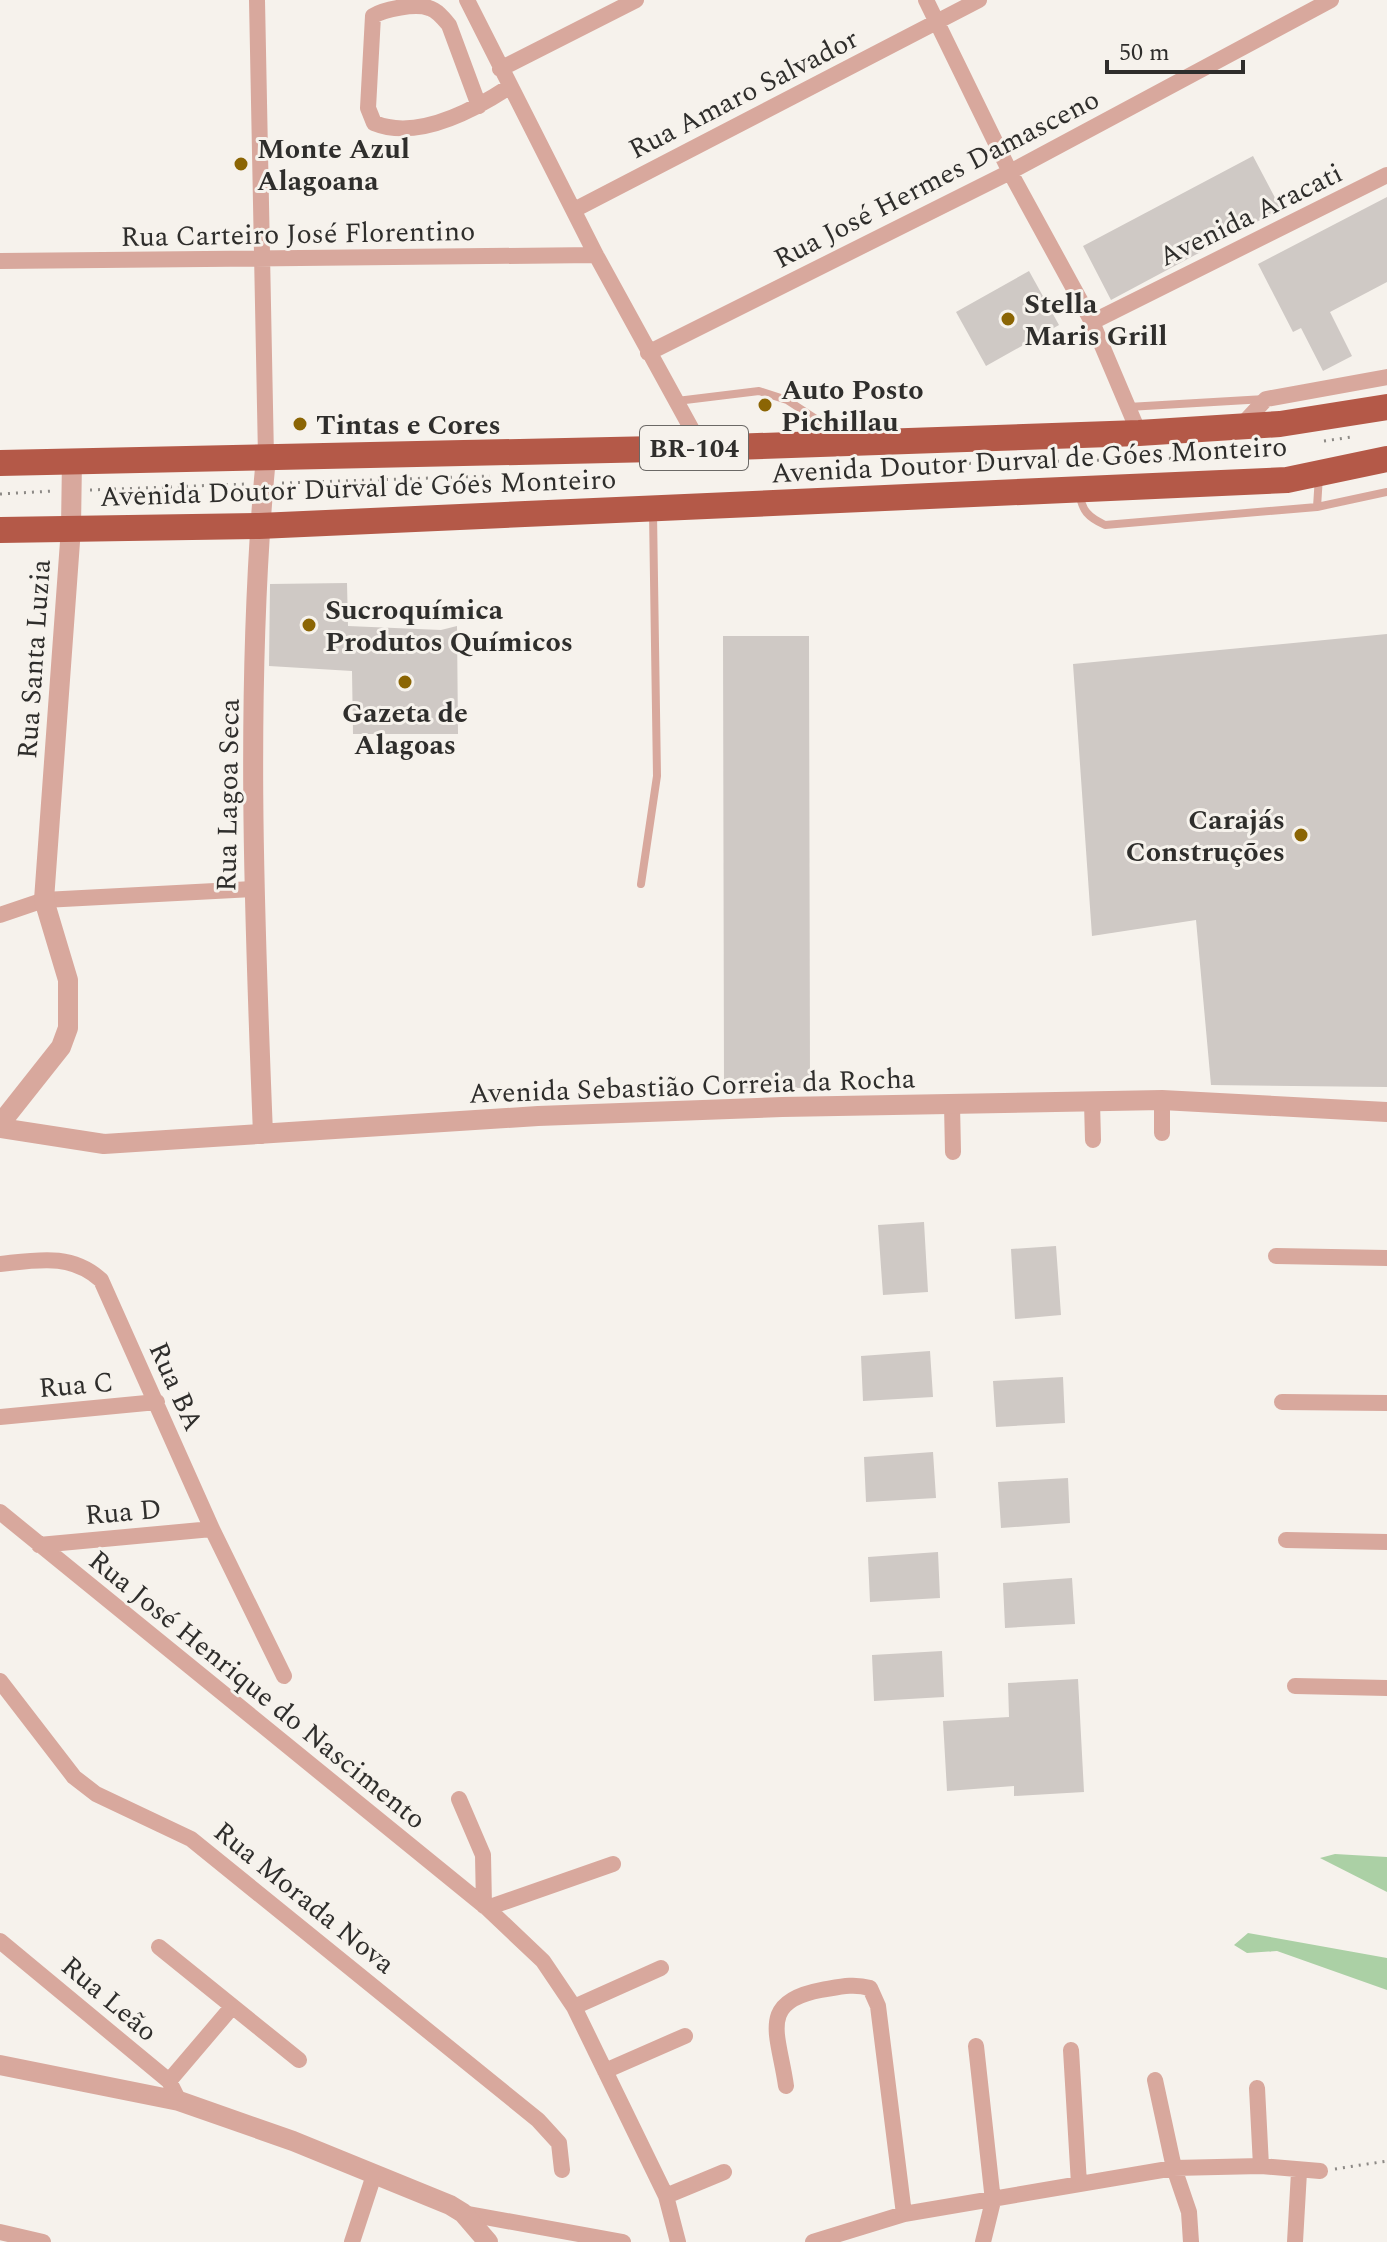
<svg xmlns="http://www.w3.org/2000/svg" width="1387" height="2242" font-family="Spectral,serif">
  <rect width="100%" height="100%" fill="#f6f2ec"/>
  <path fill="#abd0a5" d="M1335,1854L1387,1857V1892L1320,1858Z
    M1248,1933L1387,1958V1990L1277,1951L1247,1953L1234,1945Z"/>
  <path fill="#cfc9c5" d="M1253,156L1281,209L1111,300L1083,246Z
    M1387,197V282L1330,312L1352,356L1323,371L1301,328L1293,332L1258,264Z
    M1029,271L1059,325L986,366L956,312Z
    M347,583L348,626L441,630L457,626L458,734H353L352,671L269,666L270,584Z
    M1387,634V1087L1211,1085L1196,920L1092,936L1073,664Z
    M723,636H809L810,1088H724Z
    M924,1222L928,1292L883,1295L878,1225Z
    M1056,1246L1061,1315L1015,1319L1011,1249Z
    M930,1351L933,1397L863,1401L861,1356Z
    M1063,1377L1065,1423L996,1427L993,1381Z
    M933,1452L936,1498L866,1502L864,1457Z
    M1068,1478L1070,1523L1001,1528L998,1482Z
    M938,1552L940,1598L870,1602L868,1557Z
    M1072,1578L1075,1624L1005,1628L1003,1583Z
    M942,1651L944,1697L874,1701L872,1655Z
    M1078,1679L1084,1792L1014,1796V1786L947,1791L943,1721L1009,1717L1008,1683Z"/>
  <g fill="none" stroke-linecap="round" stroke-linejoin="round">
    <path stroke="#8d8a86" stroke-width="3" stroke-dasharray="2 6" stroke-linecap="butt" d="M1324,441L1352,437
      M945,464L1185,458L1257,449
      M282,483L490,476
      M90,490L246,484
      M0,494L54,491
      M1335,2169L1387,2161"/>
    <path stroke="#d8a89d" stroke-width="8" d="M677,401L759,391L787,400L842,436
      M1128,407L1265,399
      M1079,492C1082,511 1088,517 1105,525L1317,507L1319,476
      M1317,507L1387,492
      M641,884L657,776L653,513"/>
    <path stroke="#d8a89d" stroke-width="16" d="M257,0L266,457
      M467,0L596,255L702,448
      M926,0L1010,172L1092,322L1139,433
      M500,69L636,0
      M479,106L449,25C444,19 437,10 429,8C416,3 384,9 373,16L368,108L374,123C418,141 474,110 509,87
      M574,210L979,0
      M0,261L596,255
      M1092,322L1387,175
      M648,353L1010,172L1331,0
      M1240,427L1266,399L1387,377
      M0,915L44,900L253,889
      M1162,1100V1133
      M1092,1102L1093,1140
      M952,1105L953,1152
      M1276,1256L1387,1258
      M0,1264C38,1260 71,1253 101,1280L212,1529L284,1676
      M1282,1402L1387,1403
      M0,1417L157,1402
      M0,1512L487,1908L543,1961L574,2007L666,2196L678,2242
      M1286,1540L1387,1542
      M39,1545L212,1529
      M0,1681L74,1777L96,1794L191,1839L538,2120L559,2143L562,2170
      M1295,1686L1387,1688
      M459,1799L483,1855L484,1906
      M487,1908L613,1864
      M0,1941L169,2081L179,2101
      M159,1947L299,2060
      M574,2007L661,1968
      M976,2046L993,2201L983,2242
      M1071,2050L1079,2184
      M605,2071L685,2036
      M1155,2080L1174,2168L1189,2212L1191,2242
      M169,2081L232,2007
      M786,2086C779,2035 757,2002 821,1990C839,1987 853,1983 870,1988L878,2006L904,2214
      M1257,2088L1261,2166
      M666,2196L724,2172
      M463,2213L623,2242
      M0,2232L43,2242
      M352,2242L374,2175
      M813,2242L904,2214L1174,2168L1261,2166L1320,2171
      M1295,2242L1299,2172"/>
    <path stroke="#d8a89d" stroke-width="20" d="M0,1124L61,1047L68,1028V980L44,900L71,528L72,459
      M0,1128L104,1144L538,1116L782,1107L1162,1100L1387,1112
      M263,1134C254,911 245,679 266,457
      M0,2065L179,2101L293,2141L450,2205L463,2213L488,2242"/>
    <path stroke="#b45948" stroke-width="26" d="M0,463L702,448L1139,433L1280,424L1387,407
      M0,530L259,526L1287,480L1387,459"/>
  </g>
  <g fill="#8b6504" stroke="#f6f2ec" stroke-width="3">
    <circle cx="241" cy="164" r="8"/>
    <circle cx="1008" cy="319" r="8"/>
    <circle cx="765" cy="405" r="8"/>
    <circle cx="300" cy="424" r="8"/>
    <circle cx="309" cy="625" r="8"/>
    <circle cx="405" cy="682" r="8"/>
    <circle cx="1301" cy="835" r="8"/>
  </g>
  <g text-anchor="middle" stroke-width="6" stroke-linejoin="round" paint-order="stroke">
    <rect fill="#f6f2ec" stroke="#6b6966" stroke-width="2" x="640" y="426" width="108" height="44" rx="6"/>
    <g font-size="26" font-weight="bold" fill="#2f2e2c">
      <text x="694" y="457">BR-104</text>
    </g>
    <g font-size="28" fill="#2f2e2c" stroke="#f6f2ec">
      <text transform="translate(743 93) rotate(-27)" y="10">Rua Amaro Salvador</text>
      <text transform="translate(936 178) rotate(-27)" y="10">Rua José Hermes Damasceno</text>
      <text transform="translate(1250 214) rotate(-26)" y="10">Avenida Aracati</text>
      <text transform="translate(298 233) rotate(-1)" y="10">Rua Carteiro José Florentino</text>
      <text transform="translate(1029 459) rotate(-3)" y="10">Avenida Doutor Durval de Góes Monteiro</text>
      <text transform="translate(358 487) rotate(-2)" y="10">Avenida Doutor Durval de Góes Monteiro</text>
      <text transform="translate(33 659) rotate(-86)" y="10">Rua Santa Luzia</text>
      <text transform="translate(227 795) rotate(-89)" y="10">Rua Lagoa Seca</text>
      <text transform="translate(692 1085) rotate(-2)" y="10">Avenida Sebastião Correia da Rocha</text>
      <text transform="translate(76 1384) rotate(-5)" y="10">Rua C</text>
      <text transform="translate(177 1386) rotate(66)" y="10">Rua BA</text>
      <text transform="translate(123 1511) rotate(-5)" y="10">Rua D</text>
      <text transform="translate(258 1689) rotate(39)" y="10">Rua José Henrique do Nascimento</text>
      <text transform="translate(305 1897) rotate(39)" y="10">Rua Morada Nova</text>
      <text transform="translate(110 1998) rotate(40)" y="10">Rua Leão</text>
    </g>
    <g font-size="28" font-weight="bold" fill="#2f2e2c" stroke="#f6f2ec" text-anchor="start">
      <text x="257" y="158">Monte Azul<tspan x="257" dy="32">Alagoana</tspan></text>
      <text x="1024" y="313">Stella<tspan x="1024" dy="32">Maris Grill</tspan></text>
      <text x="781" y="399">Auto Posto<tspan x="781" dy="32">Pichillau</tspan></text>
      <text x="316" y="434">Tintas e Cores</text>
      <text x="325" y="619">Sucroquímica<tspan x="325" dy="32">Produtos Químicos</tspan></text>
      <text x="405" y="722" text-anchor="middle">Gazeta de<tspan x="405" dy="32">Alagoas</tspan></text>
      <text x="1285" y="829" text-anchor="end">Carajás<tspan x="1285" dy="32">Construções</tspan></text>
    </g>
  </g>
  <path d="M1107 60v12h136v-12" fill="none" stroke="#2f2e2c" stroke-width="4"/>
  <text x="1119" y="60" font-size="24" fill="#2f2e2c" stroke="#f6f2ec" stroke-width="6" paint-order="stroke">50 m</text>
</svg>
